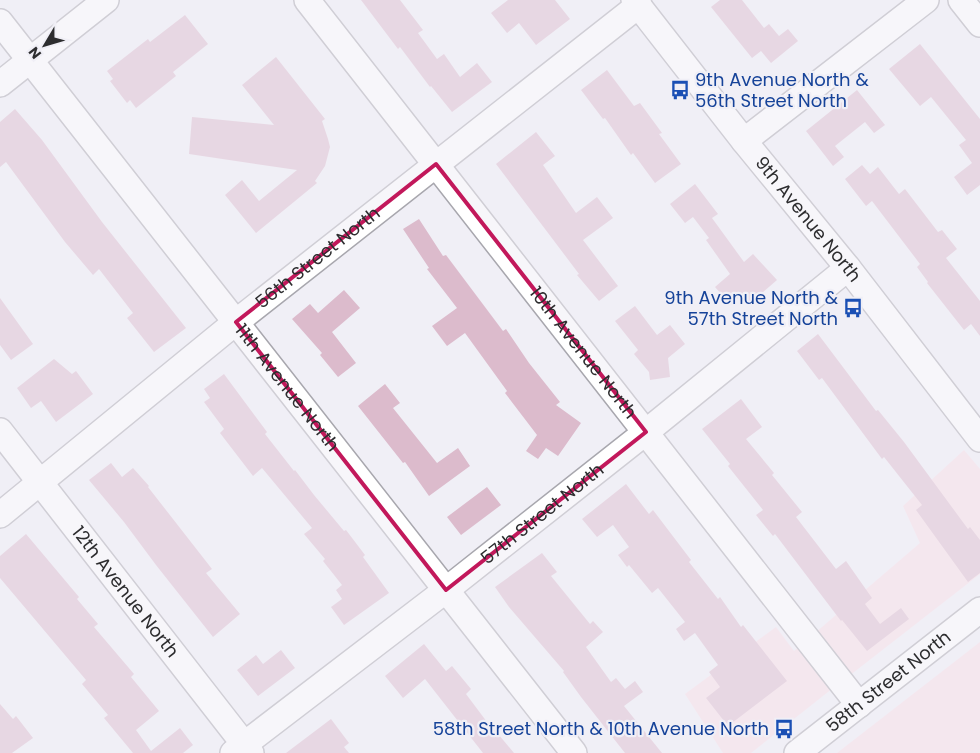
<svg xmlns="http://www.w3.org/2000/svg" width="980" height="753" font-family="Poppins,sans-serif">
  <rect width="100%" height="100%" fill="#f0eff6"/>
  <path fill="#f9dee5" d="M964,450L980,469V574L849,676L815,633L920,543L903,506Z
    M776,627L794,651L800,646L833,688L751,753H723L685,694Z
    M980,642V753H837Z"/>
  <path fill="#dcbbcc" d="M361,0H400L423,30L418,33L437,59L444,54L460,77L477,63L492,82L452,112L431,86L430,87L400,47L398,49Z
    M508,0H555L570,19L536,45L519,23L507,33L491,13Z
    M720,0H742L764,28L769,24L779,36L788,29L798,41L771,63L761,51L752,58L711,7Z
    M185,15L208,44L173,72L176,76L136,108L130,100L127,103L110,81L113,79L107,71L148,39L150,42Z
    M920,44L980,119V185L967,195L954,177L972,163L959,145L966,140L931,97L920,106L889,69Z
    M276,57L325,119L322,121L328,139L330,147L325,166L315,181L317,183L256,233L225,195L242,180L259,201L297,170L189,154L192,117L274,125L242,85Z
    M607,70L634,106L640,103L662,133L659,134L681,164L655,183L633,153L631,155L605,118L603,119L581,90Z
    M857,90L885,125L874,133L865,122L835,146L844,157L833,166L806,131Z
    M15,109L42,140L102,222L186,328L154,352L127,318L133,313L99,269L93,275L65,242L6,162L0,167V122Z
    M536,132L555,156L543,165L576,213L597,197L613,218L583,240L618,286L599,301L577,275L579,274L496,164Z
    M862,165L870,174L878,167L899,194L905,189L938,232L942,230L957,249L946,258L980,301V336L971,324L964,330L927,283L928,282L917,267L920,264L872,201L866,206L845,179Z
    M695,184L718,214L712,218L744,262L753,254L777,280L748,305L740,296L731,305L715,287L730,274L706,240L709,238L693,217L685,223L670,204Z
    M419,219L443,256L446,255L503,331L506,329L529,363L560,402L556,405L581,423L558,456L546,448L538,459L526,451L537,435L505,393L507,391L465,333L447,346L432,326L457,308L427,269L429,268L403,229Z
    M344,290L360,308L332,332L356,363L338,377L320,355L322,353L292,319L310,304L318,313Z
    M0,298L33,344L11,360L0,345Z
    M635,306L657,335L670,325L685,344L668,358L670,377L650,380L649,372L634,354L638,350L615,321Z
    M818,334L876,411L878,410L904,442L968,529L970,527L980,540V573L968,582L916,510L922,505L884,457L882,459L822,378L819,380L797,351Z
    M54,359L72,374L76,371L93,394L56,422L41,401L31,408L17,388Z
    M224,374L267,432L265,434L294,471L295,470L314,495L344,531L346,530L365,555L363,557L389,593L344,625L331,607L342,599L336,590L342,585L323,561L325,559L304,534L312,528L262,468L253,476L220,433L224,429L204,402L210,398L204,389Z
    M385,384L400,403L393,408L437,463L458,448L470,466L429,496L405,462L403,463L358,406Z
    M741,399L762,427L746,439L774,473L772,475L802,512L796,517L836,569L846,561L872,598L865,604L880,624L901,608L909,619L867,651L842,620L841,621L775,534L773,536L756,515L763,510L728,466L730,464L702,429Z
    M111,463L122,477L133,468L149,486L148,487L212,569L206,573L240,614L213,637L156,565L124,522L89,480Z
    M626,484L649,514L653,510L691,560L689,562L718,599L720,597L741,627L743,625L787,681L728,726L706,698L720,687L709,672L718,665L695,633L684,641L676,629L685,622L658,588L652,593L629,565L627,567L618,555L629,547L613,525L597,537L582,519Z
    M487,487L501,505L461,535L447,517Z
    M26,534L79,597L77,599L98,624L94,627L134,674L131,677L159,711L136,730L151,751L180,728L193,745L183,753H133L104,718L108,715L82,684L86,680L0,578V556Z
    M542,553L557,572L551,576L590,624L593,621L603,632L586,647L611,682L616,678L625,689L635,681L643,692L624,706L662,753H625L581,697L563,672L564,671L509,607L495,587Z
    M424,644L446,671L452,666L471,689L466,694L493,730L494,729L514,753H483L425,679L403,698L385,676Z
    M281,650L295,668L258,696L237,670L256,655L263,664Z
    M0,704L13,719L16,716L33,738L12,753H0Z
    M331,719L349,743L344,747L349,753H286Z"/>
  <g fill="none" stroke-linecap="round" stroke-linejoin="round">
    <defs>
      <g id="minor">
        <path id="s1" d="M307,0L859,705"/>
        <path id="s2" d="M634,0L744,141L848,268L980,439"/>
        <path d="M961,0L980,24"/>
        <path id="s3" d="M0,22L574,753"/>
        <path d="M0,84L106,0"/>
        <path d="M744,141L926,0"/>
        <path id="s4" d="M0,431L251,753"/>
        <path id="s5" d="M0,515L236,322L639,5"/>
        <path id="s6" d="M233,753L446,590L646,432L848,268"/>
        <path id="s7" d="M797,753L980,610"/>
      </g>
    </defs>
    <use href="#minor" stroke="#a8a7ae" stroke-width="28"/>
    <use href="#minor" stroke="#fff" stroke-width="25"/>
  </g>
  <path d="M0 0H980V753H0ZM436,164L646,432L446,590L236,322Z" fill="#f0eff6" fill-opacity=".55" fill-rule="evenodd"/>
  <path fill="none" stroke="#c2185b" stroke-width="4" stroke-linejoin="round" d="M436,164L646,432L446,590L236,322Z"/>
  <defs>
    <symbol id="bus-bare" viewBox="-9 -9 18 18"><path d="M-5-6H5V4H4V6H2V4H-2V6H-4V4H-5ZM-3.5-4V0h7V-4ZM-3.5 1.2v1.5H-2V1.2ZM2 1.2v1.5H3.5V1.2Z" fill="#1a4fb4" stroke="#f0eff6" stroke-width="2.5" paint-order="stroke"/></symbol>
  </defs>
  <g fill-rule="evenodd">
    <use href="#bus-bare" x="666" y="76" width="28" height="28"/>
    <use href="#bus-bare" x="839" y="294" width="28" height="28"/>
    <use href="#bus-bare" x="770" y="715" width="28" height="28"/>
  </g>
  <g text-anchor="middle" stroke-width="4.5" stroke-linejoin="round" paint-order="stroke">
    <g font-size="18" fill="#164399" stroke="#f0eff6" text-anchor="end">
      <text x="695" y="86" text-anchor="start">9th Avenue North &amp;<tspan x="695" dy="21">56th Street North</tspan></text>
      <text x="838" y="304">9th Avenue North &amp;<tspan x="838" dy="21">57th Street North</tspan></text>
      <text x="769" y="735">58th Street North &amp; 10th Avenue North</text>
    </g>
    <g font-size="18" fill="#2d2d2f" stroke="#f0eff6">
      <text dy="6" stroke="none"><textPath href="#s2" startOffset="280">9th Avenue North</textPath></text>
      <text dy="6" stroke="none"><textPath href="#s5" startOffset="409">56th Street North</textPath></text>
      <text dy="6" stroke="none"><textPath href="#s1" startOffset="448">10th Avenue North</textPath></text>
      <text dy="6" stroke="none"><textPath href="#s3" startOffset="465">11th Avenue North</textPath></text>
      <text dy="6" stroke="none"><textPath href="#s6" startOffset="391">57th Street North</textPath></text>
      <text dy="6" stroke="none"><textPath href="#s4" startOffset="204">12th Avenue North</textPath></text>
      <text dy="6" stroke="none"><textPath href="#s7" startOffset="116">58th Street North</textPath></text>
    </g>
  </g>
  <g transform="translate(45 45) rotate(232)" stroke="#f0eff6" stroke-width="4" paint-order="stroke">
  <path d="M0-4L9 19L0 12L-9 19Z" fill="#2d2d2f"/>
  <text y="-8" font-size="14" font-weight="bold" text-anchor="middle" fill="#2d2d2f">N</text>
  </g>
</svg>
